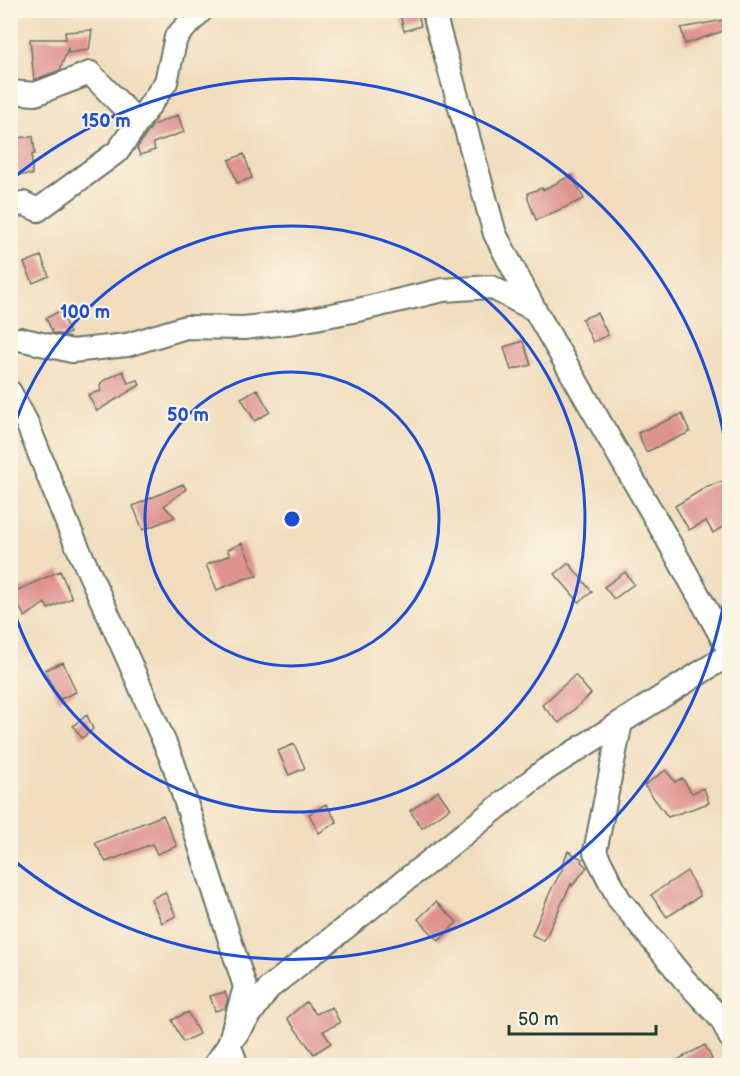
<svg xmlns="http://www.w3.org/2000/svg" width="740" height="1076" font-family="'Balsamiq Sans',sans-serif">
  <rect width="100%" height="100%" fill="#fcf5e5"/>
  <filter id="ink" filterUnits="userSpaceOnUse"><feTurbulence type="fractalNoise" baseFrequency=".0167" numOctaves="2"/><feDisplacementMap in="SourceGraphic" scale="12" xChannelSelector="R" yChannelSelector="G"/><feConvolveMatrix kernelMatrix="1 2 1 2 8 2 1 2 1" color-interpolation-filters="sRGB"/></filter>
  <filter id="wash" filterUnits="userSpaceOnUse"><feTurbulence type="fractalNoise" baseFrequency=".008" numOctaves="4" result="noise"/><feDisplacementMap in="SourceGraphic" scale="24" xChannelSelector="R" yChannelSelector="G"/><feGaussianBlur stdDeviation="1.35" result="paint"/><feColorMatrix in="noise" values="0 0 0 0 0 0 0 0 0 0 0 0 0 0 0 0 0 1.4 0 .05"/><feComposite in="paint" operator="in"/></filter>
  <g filter="url(#wash)">
    <rect width="100%" height="100%" fill="#f1ddbd"/>
    <g id="blocks">
      <path fill="#df9391" d="M412,10H417L421,26L404,31L400,14Z
        M729,19V29L685,44L681,28Z
        M92,30L89,50L68,53V48L60,70L34,80L30,39H66L65,32Z
        M178,115L184,132L153,143L155,150L140,155L137,148L153,125Z
        M33,136L35,154H32V175L10,174V139Z
        M244,154L252,178L237,183L229,160Z
        M572,175L584,199L536,220L528,199V193L542,188L543,190Z
        M41,256L49,276L33,283L24,263Z
        M60,311L70,333L65,335L53,333L46,318Z
        M597,313L608,335L593,342L582,319Z
        M523,341L531,365L511,370L504,347Z
        M123,371L128,383L138,380L140,385L97,411L88,395L101,391L100,385L103,381Z
        M257,389L270,412L255,421L241,398Z
        M682,414L690,432L646,452L638,433Z
        M729,479V523L713,533L706,521L689,530L675,506L708,486Z
        M183,484L186,489L164,506L175,517L143,530L133,506Z
        M242,543L257,576L244,579L217,590L206,565L230,555L227,550Z
        M569,563L592,592L579,602L555,574Z
        M60,571L72,598L48,609L45,603L25,617L11,593Z
        M625,572L634,584L614,599L604,587Z
        M63,662L76,692L58,700L45,670Z
        M575,675L591,694L559,723L542,705Z
        M87,715L93,729L82,738L73,726Z
        M294,744L305,768L289,775L278,751Z
        M666,770L675,782L682,778L692,793L704,788L709,803L668,817L644,785Z
        M438,791L450,808L422,828L410,811Z
        M326,804L337,822L319,833L309,814Z
        M163,815L177,846L157,854L152,844L106,862L95,843Z
        M568,851L582,859L581,862L587,867L572,886L571,884L544,941L532,935L551,890L562,870V865Z
        M687,871L700,896L667,917L651,895Z
        M165,892L176,916L162,923L151,899Z
        M436,902L457,922L439,941L418,919Z
        M225,992L228,999L225,1008L215,1011L210,996Z
        M306,1002L316,1014L332,1007L340,1023L323,1031L331,1043L314,1054L287,1018Z
        M188,1012L199,1034L183,1042L172,1020Z
        M705,1045L712,1059L700,1065H668Z"/>
    </g>
  </g>
  <g filter="url(#ink)">
    <use href="#blocks" fill-opacity="0" stroke="#687564" stroke-width="1.5"/>
    <g fill="none" stroke-linecap="round" stroke-linejoin="round">
      <defs>
        <path id="minor" d="M433,10L495,234L535,310L665,535L730,652
          M10,92L35,94L90,73L138,122
          M10,208L23,203L38,210L118,151L166,82L176,37L202,10
          M10,341L20,339L72,351L127,345L186,327L244,328L295,322L358,310L443,290L491,287L535,310
          M10,392L27,423L69,528L129,661L173,762L245,987L229,1044L237,1066
          M621,722L595,852L619,899L684,979L722,1020L730,1037
          M214,1066L269,988L545,770L730,654"/>
      </defs>
      <use href="#minor" stroke="#687564" stroke-width="26"/>
      <use href="#minor" stroke="#fff" stroke-width="22"/>
    </g>
  </g>
  <g fill="none" stroke="#1d4ed8" stroke-width="3">
    <circle cx="292" cy="519" r="147"/>
    <path d="M11 436A293 293 0 1 1 11 602"/>
    <path d="M729 569A440 440 0 0 1 12 859M12 179A440 440 0 0 1 729 469"/>
  </g>
  <circle cx="292" cy="519" r="9" fill="#1d4ed8" stroke="#fcf5e5" stroke-width="3"/>
  <g font-size="18" text-anchor="middle" font-weight="bold" fill="#1d4ed8" stroke="#fcf5e5" stroke-width="4.5" stroke-linejoin="round" paint-order="stroke">
    <text x="106" y="127">150 m</text>
    <text x="85" y="318">100 m</text>
    <text x="188" y="421">50 m</text>
  </g>
  <rect width="740" height="1076" fill="none" stroke="#fcf5e5" stroke-width="36"/>
  <path d="M509 1025v9h147v-9" fill="none" stroke="#1f3d34" stroke-width="3"/>
  <text x="518" y="1025" font-size="18" fill="#1f3d34" stroke="#fcf5e5" stroke-width="4.5" paint-order="stroke">50 m</text>
</svg>
